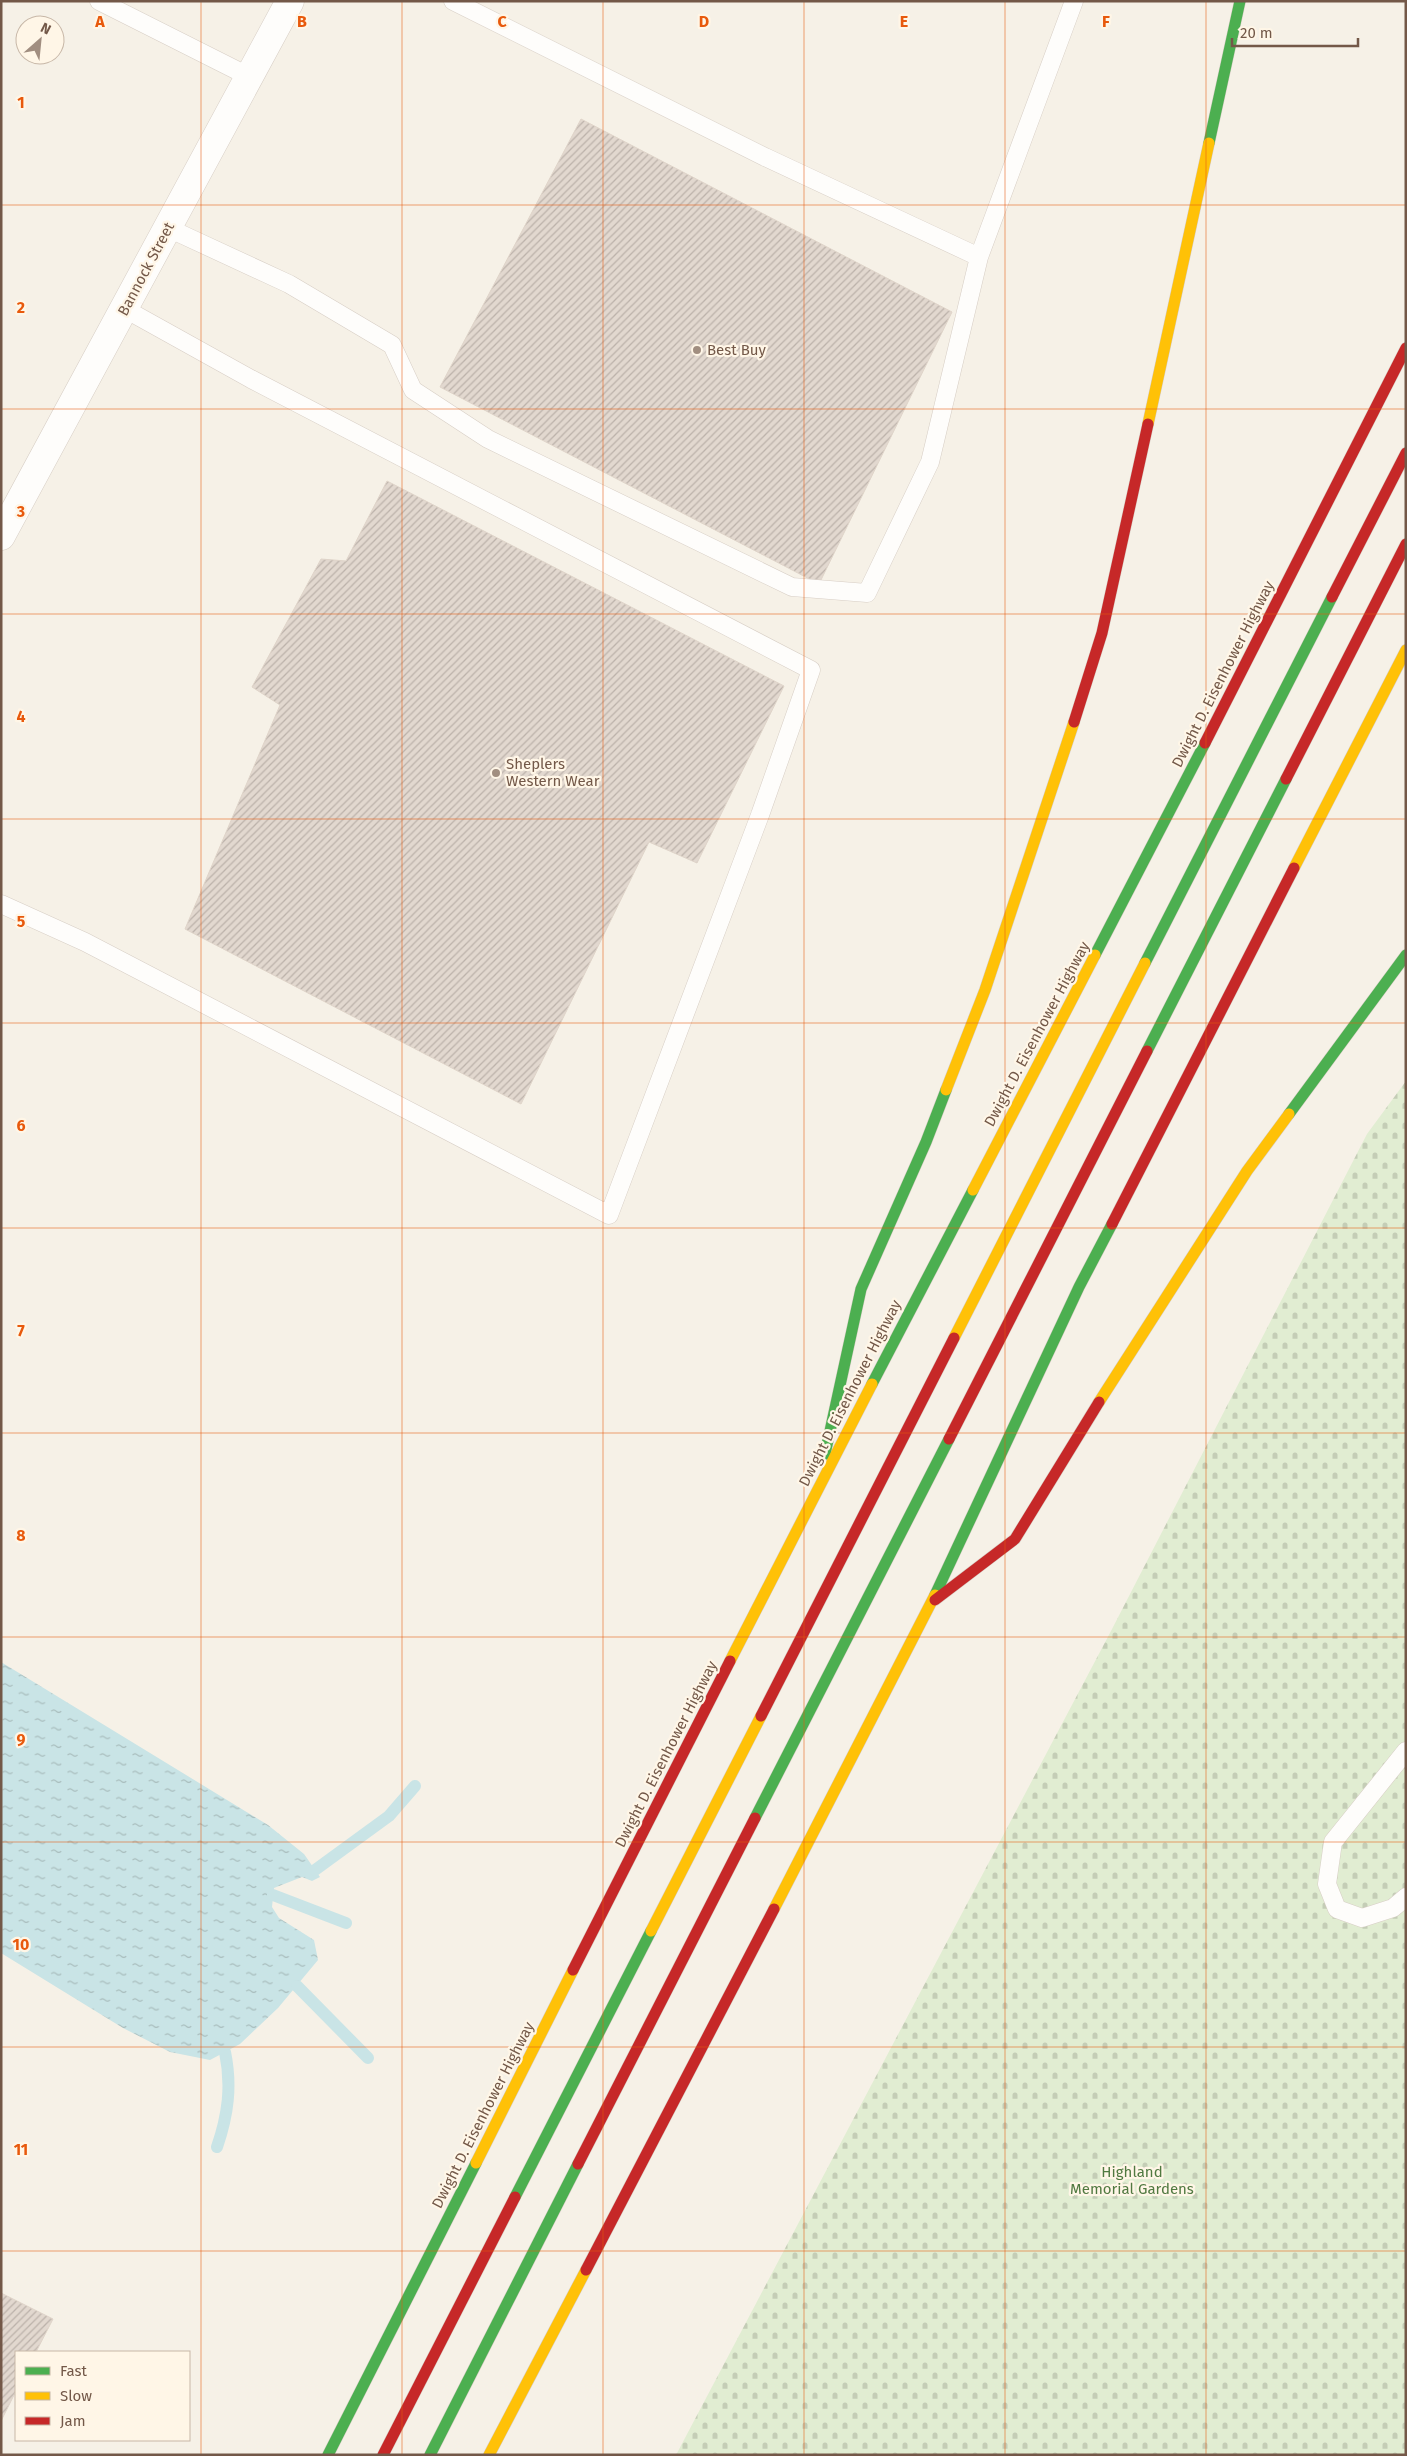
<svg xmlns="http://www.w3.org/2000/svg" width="1407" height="2456" font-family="'Fira Sans',sans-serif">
  <defs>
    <pattern id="cemetery-stones" width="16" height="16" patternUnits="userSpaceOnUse" patternTransform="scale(1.25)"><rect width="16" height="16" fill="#e1edd2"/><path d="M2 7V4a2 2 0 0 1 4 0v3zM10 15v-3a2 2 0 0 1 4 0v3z" fill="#c4cdb6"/></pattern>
    <pattern id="water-ripples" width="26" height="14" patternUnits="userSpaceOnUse" patternTransform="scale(1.25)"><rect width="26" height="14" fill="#c9e4e6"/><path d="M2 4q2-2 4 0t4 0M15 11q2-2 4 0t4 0" fill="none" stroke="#a8bcbc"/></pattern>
    <pattern id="building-hatch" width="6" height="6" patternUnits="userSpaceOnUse" patternTransform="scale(1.25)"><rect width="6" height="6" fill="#e2d8cf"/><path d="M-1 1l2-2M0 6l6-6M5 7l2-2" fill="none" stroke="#bcb2aa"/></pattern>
  </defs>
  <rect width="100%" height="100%" fill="#f6f1e7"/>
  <path fill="url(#cemetery-stones)" d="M1406,1081V2455H676L1111,1631L1367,1134Z"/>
  <path fill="url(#water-ripples)" d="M1,1662L268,1825L304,1854L320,1877L312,1881L302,1877L274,1888L272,1907L279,1918L314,1940L318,1960L278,2008L240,2044L210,2060L170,2052L123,2028L1,1953Z"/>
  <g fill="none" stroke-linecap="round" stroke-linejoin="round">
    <path stroke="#c9e4e6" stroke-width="12" d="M315,1870L389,1816L415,1786
      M273,1895L346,1923
      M297,1986L368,2058
      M217,2147C228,2115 232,2086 225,2052"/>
  </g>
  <path fill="url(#building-hatch)" stroke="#dfd4c9" d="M581,119L952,312L819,584L440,387Z
    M387,481L784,686L697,863L649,842L521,1104L185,929L280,705L252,687L321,559L346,561Z
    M1,2293L53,2319L36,2352H16V2391L1,2421Z"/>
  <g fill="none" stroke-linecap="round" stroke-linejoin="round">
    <defs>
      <path id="lane" d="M99,1L250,77
        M453,1L765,157L979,257
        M168,228L289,284L392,345L413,390L488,439L792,587L867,593L930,462L979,257L1074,1
        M1,904L85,942L609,1215L760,815L811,670L251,379L125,309
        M1406,1751L1333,1842L1327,1884L1337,1909L1362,1918L1393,1908L1406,1897"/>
      <path id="street" d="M1,536L290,1"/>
      <path id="fast" d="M1209,143L1240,1
        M1095,955L1205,743
        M1145,963L1332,597
        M1147,1051L1286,779
        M1289,1114L1406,955
        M872,1384L973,1190
        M825,1454L861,1289L926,1142L946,1090
        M935,1595L1079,1287L1112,1224
        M755,1818L949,1439
        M515,2197L651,1931
        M328,2455L476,2163
        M430,2455L578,2164"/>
      <path id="slow" d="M1148,424L1209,143
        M1294,868L1406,650
        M946,1090L985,990L1074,722
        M973,1190L1095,955
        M954,1338L1145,963
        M1099,1402L1247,1171L1289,1114
        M730,1661L872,1384
        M774,1909L935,1595
        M651,1931L761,1716
        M476,2163L573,1970
        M489,2455L586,2270"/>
      <path id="jam" d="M1332,597L1406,453
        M1074,722L1102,633L1148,424
        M1205,743L1406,348
        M1286,779L1406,544
        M1112,1224L1294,868
        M949,1439L1147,1051
        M935,1600L1015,1539L1099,1402
        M761,1716L954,1338
        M573,1970L730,1661
        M578,2164L755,1818
        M586,2270L774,1909
        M383,2455L515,2197"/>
    </defs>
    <use href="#lane" stroke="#d7cec5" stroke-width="19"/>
    <use href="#street" stroke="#d7cec5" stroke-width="29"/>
    <use href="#fast" stroke="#d5ccc4" stroke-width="12"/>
    <use href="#slow" stroke="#d5ccc4" stroke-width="12"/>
    <use href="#jam" stroke="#d5ccc4" stroke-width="12"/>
    <use href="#lane" stroke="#fefdfb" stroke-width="18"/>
    <use href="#street" stroke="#fefdfb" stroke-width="28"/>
    <use href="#fast" stroke="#4caf50" stroke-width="11"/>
    <use href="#slow" stroke="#ffc107" stroke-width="11"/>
    <use href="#jam" stroke="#c62828" stroke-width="11"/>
  </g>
  <path fill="none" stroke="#e8590c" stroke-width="1" stroke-opacity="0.55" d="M201,1V2455M402,1V2455M603,1V2455M804,1V2455M1005,1V2455M1206,1V2455M1,205H1406M1,409H1406M1,614H1406M1,819H1406M1,1023H1406M1,1228H1406M1,1433H1406M1,1637H1406M1,1842H1406M1,2047H1406M1,2251H1406"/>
  <g fill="#a18e80" stroke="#fff6e7" stroke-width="2">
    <circle cx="697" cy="350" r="5"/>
    <circle cx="496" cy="773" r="5"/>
  </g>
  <g text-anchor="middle" stroke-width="4.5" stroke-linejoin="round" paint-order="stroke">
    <g font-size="15" fill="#735848" stroke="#fff6e7">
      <text transform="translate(146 269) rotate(-62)" y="5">Bannock Street</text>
      <text transform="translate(1223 674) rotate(-63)" y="5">Dwight D. Eisenhower Highway</text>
      <text transform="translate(1037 1034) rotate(-62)" y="5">Dwight D. Eisenhower Highway</text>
      <text transform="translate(850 1393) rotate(-63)" y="5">Dwight D. Eisenhower Highway</text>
      <text transform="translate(666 1754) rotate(-63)" y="5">Dwight D. Eisenhower Highway</text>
      <text transform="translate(483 2115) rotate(-63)" y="5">Dwight D. Eisenhower Highway</text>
    </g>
    <g font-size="15" fill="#735848" stroke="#fff6e7" text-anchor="start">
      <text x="707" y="355">Best Buy</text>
      <text x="506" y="769">Sheplers<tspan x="506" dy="17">Western Wear</tspan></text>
    </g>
    <g font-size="15" fill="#507940" stroke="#fff6e7">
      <text x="1132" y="2177">Highland<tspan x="1132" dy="17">Memorial Gardens</tspan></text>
    </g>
  </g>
  <g font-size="16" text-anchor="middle" font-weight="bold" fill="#e8590c" stroke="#fff6e7" stroke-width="4.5" stroke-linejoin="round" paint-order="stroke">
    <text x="100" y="27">A</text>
    <text x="302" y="27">B</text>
    <text x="502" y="27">C</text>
    <text x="704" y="27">D</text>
    <text x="904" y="27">E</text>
    <text x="1106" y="27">F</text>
    <text x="21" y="108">1</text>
    <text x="21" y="313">2</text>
    <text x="21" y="517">3</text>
    <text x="21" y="722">4</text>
    <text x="21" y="927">5</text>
    <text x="21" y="1131">6</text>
    <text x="21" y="1336">7</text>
    <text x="21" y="1541">8</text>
    <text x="21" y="1745">9</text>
    <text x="21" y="1950">10</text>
    <text x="21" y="2155">11</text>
  </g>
  <rect width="1407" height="2456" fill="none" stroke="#735848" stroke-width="5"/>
  <rect x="15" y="2351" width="175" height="90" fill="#fff6e7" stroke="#c7b7a7"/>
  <rect x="25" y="2367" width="25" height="8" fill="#4caf50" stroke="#c7b7a7"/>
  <text x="60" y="2376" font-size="15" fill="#735848">Fast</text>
  <rect x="25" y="2392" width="25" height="8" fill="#ffc107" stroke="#c7b7a7"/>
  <text x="60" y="2401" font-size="15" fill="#735848">Slow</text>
  <rect x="25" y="2417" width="25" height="8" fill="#c62828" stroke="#c7b7a7"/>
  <text x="60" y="2426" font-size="15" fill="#735848">Jam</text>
  <g transform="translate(40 40) rotate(27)"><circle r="24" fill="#fff6e7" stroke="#c7b7a7"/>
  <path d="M0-4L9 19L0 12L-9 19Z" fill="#a18e80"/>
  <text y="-8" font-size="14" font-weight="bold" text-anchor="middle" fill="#735848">N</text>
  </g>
  <path d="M1232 38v8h126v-8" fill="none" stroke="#735848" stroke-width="2.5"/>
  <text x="1240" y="38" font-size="15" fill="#735848" stroke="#fff6e7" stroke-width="4" paint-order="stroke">20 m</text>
</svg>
